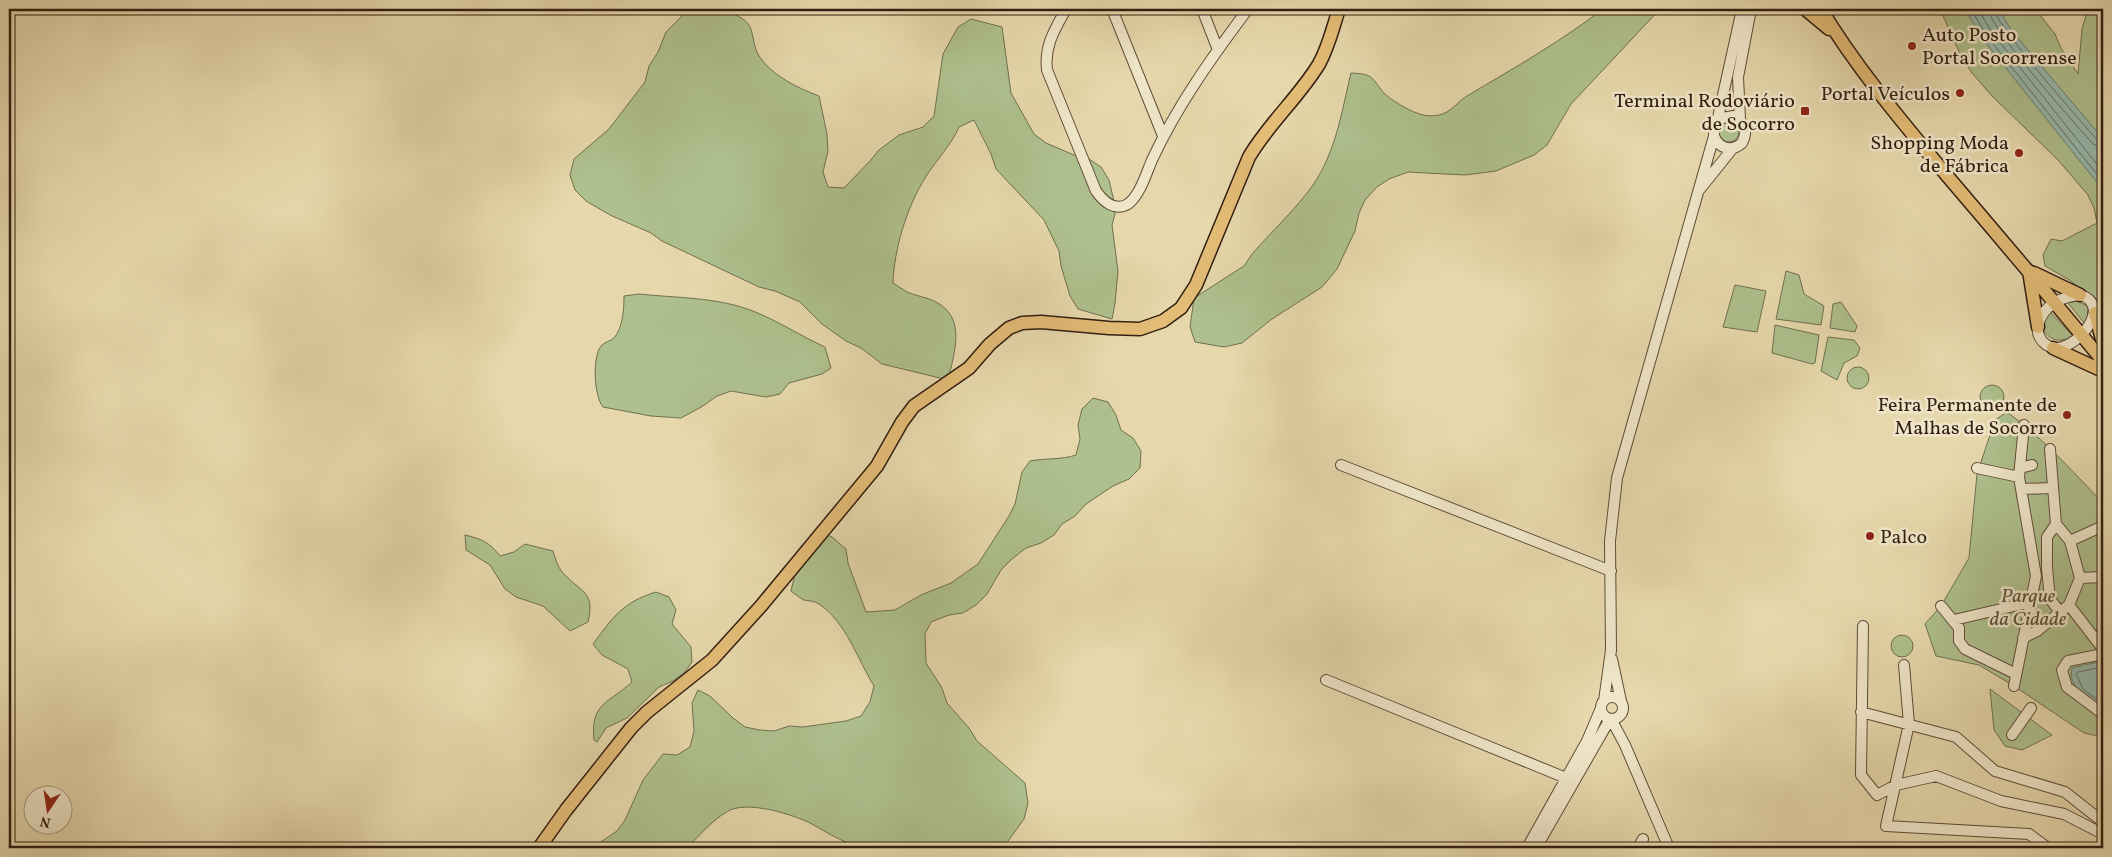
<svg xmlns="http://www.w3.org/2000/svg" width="2112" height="857" font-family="Vollkorn,serif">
  <rect width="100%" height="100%" fill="#e6d8ac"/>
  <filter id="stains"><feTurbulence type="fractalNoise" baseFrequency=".004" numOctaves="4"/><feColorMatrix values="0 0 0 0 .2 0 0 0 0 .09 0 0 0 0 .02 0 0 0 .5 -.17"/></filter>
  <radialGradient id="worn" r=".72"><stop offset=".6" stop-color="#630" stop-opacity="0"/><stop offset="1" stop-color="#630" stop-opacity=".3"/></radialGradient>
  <path fill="#aec08e" stroke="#706f50" d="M1603,9H1660L1571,104L1547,145L1534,155L1496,171L1465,175L1408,172L1389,179L1377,187L1365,200L1359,213L1355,231L1337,269L1322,287L1272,319L1242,343L1224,347L1195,342L1190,327L1194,298L1244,266L1252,254C1271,232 1297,208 1313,185C1336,152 1342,110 1351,73C1375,74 1371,78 1384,93C1389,99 1410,111 1417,113C1427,117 1437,117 1447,112C1454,108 1460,100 1467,96C1514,68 1560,42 1603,9Z
    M1940,9H1964L1978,26L1993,9H2035L2055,34L2061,48L2078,74L2082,29L2088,9H2103V333L2085,293L2071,281L2045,266L2043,255L2051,239L2062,241L2097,223L2094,208L2088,195L2058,160L1992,96L1972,73L1961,56Z
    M702,10C717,12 742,11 750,27C754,36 753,46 759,56C772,76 798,88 819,96L827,134L828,151L823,172L828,187L844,188L870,161L879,150L899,135L923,127L934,116L943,54L958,27L971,19L1002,27L1011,93L1034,134L1046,143L1074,155L1089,159L1101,167L1109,180L1116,210L1112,225L1118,271L1115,304L1112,319L1078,309L1070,296L1061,266L1059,251L1044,220L996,169L991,154L974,120L959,127C950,147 936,160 925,178C907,207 894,249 893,283C898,286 902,289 907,292C916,296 927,297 936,302C967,318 954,354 948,380L882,364L861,348L846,341L822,324L800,302L775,291L759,287L662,241L651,233L610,215L586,201L575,190L570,175L574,159L609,129L645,82L649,66L658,52L666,32L684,14Z
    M1719 132a10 10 0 1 1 20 0a10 10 0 1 1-20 0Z
    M1786,271L1799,275L1804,294L1824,306L1821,325L1776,319Z
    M1735,285L1766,291L1757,332L1723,327Z
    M639,294C676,298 717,297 753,311C778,321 801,336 825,347L831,368L822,374L789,383L780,394L766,397L731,391L717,396L703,406L681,418L651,416L603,407C594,396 592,358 601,346C604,342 611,341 614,338C623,328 624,308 624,296Z
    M2077,301L2087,306L2089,314L2085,324L2068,303Z
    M1841,302L1857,326L1855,332L1830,328L1833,304Z
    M2049,311L2074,337C2059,342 2052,342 2042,329L2043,320Z
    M1775,325L1819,335L1815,363L1812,364L1772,353Z
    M1828,337L1854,340L1860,348L1857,356L1844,363L1837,380L1821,371Z
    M1847 378a11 11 0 1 1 22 0a11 11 0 1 1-22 0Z
    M1980 397a12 12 0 1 1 24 0a12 12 0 1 1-24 0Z
    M1093,398L1108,402L1116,415L1121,430L1133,438L1141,451L1140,468L1129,479L1113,486L1086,504L1075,516L1062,524L1054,535L1041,543L1026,548L1012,559L1001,570L987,594L976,605L963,613L949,615L931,622L925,634L926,663L942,688L947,703L969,728L977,741L1025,783L1028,803L1024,819L1003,848H867C861,846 855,845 849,843C834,838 822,829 808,822C790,814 757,804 737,808C721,810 698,837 687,848H592L617,831L625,820L643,780L663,754L677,755L690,747L694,731L692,703L698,690L710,696L733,718L745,727L760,730L774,731L789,726L803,727L846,721L861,716L870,702L874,686C858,660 846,622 819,604C815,601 809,601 804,600C800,598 795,594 791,591L799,557L819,531L832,537L846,549L848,563L866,612L895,610L921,595L951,583L978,564L1009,516L1015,504L1022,472L1030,461C1046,458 1061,460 1076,455L1080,439L1078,425L1082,409Z
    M2007,412C2043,438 2072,471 2103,503V737L2084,733L2014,686L1979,665L1936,656L1925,624L1941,606L1969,558L1977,474L1995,420Z
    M465,535C482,539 489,542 500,556L514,552L525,544L553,551C556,560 558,569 566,576C583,593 595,593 588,622L570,631L543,606L516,597L505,589L490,565L466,550Z
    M656,592L669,597L676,610L672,624L691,647L692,662L684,673L673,681L659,687L627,718L606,728L597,742L594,740C590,703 609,703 632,682L628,669L602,655L593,644C613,617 623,602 656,592Z
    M1891 646a11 11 0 1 1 22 0a11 11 0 1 1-22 0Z
    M1990,689L2052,735L2022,750L2005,746L1994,730Z"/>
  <path fill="#96b9ad" stroke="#6e7b6f" d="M1965,9H1998L2012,31L2103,139V190L1982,38Z
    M2098,662H2103V709C2089,700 2067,688 2072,668Z"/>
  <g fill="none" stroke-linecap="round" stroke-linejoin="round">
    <path stroke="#646c60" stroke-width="1" d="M1971,9L1986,35L2103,182
      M1978,9L1991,31L2103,172
      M1988,9C1989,27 2075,124 2093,144L2103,148
      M1994,9C1996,26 2080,120 2097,140L2103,142
      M2103,667L2078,672L2076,674L2083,689L2103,704"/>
    <defs>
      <path id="minor" d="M1066,9C1055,29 1044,46 1047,70L1096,191C1103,201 1115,212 1128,204C1140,195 1146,174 1152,160C1177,106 1212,57 1248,9
        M1112,9L1163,136
        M1202,9L1218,50
        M1740,119L1738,77L1751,9
        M1717,122L1742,9
        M1700,189L1733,148
        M2080,295C2112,304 2081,346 2057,348C2051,348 2047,346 2043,342C2031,329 2042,311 2054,303C2061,298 2071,296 2080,295Z
        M2050,449L2056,524L2070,541
        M1341,465L1611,571
        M1977,468L2019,477L2024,425
        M2020,468L2032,465
        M2021,489L2053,488
        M2056,524L2047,537V568L2050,599L2060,612
        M2080,578L2070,541L2103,526
        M2069,605L2080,578L2103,577
        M1941,606L1959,628V641L1965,649L2016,674
        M1954,620L2031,602
        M1863,626L1861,775L1877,795L1896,785L1936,776L2001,801L2064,814L2103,834
        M2023,638L2037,631L2069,605L2103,649
        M2103,654L2068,661L2062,670L2067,687L2103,714
        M1612,659L1621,701
        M1904,665L1909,724L1886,826L2029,834L2048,848
        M1326,680L1566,778
        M2014,686L2036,576L2019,477
        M1601 708a11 11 0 1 1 22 0a11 11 0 1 1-22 0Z
        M1604,701L1611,650L1610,541L1617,478L1714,136V126L1722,118L1734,116C1745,122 1748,132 1742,143C1732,152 1719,149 1714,136
        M1861,712L1956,737L1995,771L2065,792L2103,822
        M1611,719L1625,745L1669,848
        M2012,735L2031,708
        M1527,848L1587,741L1601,708
        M1536,848L1610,719
        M1638,848L1643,839"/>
      <path id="major" d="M1805,9L1829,29
        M1821,9C1857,69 1904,124 1949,178C2001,239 2052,299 2103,361
        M2029,271L2038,327
        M2034,273L2080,295
        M2095,313L2103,343
        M2053,348L2103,371
        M539,848L566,810L631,728L647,712L712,660L761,606L877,466L902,422L914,406L969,368L990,344L1009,328L1022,323L1041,322L1109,328L1140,329L1163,321L1181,308L1196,285L1249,157C1269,123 1299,97 1319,64C1329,46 1333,27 1339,9"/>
    </defs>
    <use href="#minor" stroke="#5f4c38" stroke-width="12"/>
    <use href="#major" stroke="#321e12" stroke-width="15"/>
    <use href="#minor" stroke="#efe6c9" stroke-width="10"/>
    <use href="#major" stroke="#e3bc76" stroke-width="12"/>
  </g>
  <g fill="#8f2418" stroke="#efe6c9" stroke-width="2">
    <circle cx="1912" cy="46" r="5"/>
    <circle cx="1960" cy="93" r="5"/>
    <rect x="1800" y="106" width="10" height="10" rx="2.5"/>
    <circle cx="2019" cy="153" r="5"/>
    <circle cx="2067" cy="415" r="5"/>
    <circle cx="1870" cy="536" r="5"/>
  </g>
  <g text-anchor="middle" stroke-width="5" stroke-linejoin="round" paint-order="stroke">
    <g font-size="20" fill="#321e12" stroke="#efe6c9" text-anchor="end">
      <text x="1922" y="41" text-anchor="start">Auto Posto<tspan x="1922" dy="23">Portal Socorrense</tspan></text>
      <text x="1950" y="100">Portal Veículos</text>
      <text x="1795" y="107">Terminal Rodoviário<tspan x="1795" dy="23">de Socorro</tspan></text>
      <text x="2009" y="149">Shopping Moda<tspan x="2009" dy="23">de Fábrica</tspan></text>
      <text x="2057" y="411">Feira Permanente de<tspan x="2057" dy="23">Malhas de Socorro</tspan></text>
      <text x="1880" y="543" text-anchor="start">Palco</text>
    </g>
    <g font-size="20" font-style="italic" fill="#574f37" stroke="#efe6c9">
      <text x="2028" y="602">Parque<tspan x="2028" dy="23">da Cidade</tspan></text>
    </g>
  </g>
  <rect width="2112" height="857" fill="none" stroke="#e6d8ac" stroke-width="30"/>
  <rect x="10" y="10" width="2092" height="837" fill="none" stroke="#321e12" stroke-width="2.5"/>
  <rect x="15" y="15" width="2082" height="827" fill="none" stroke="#321e12"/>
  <g transform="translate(48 810) rotate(193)"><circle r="24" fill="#efe6c9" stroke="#a39680"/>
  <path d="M0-4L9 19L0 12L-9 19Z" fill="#8f2418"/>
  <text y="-8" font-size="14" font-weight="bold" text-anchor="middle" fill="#321e12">N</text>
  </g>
  <rect width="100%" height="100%" filter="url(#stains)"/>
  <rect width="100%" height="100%" fill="url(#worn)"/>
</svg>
